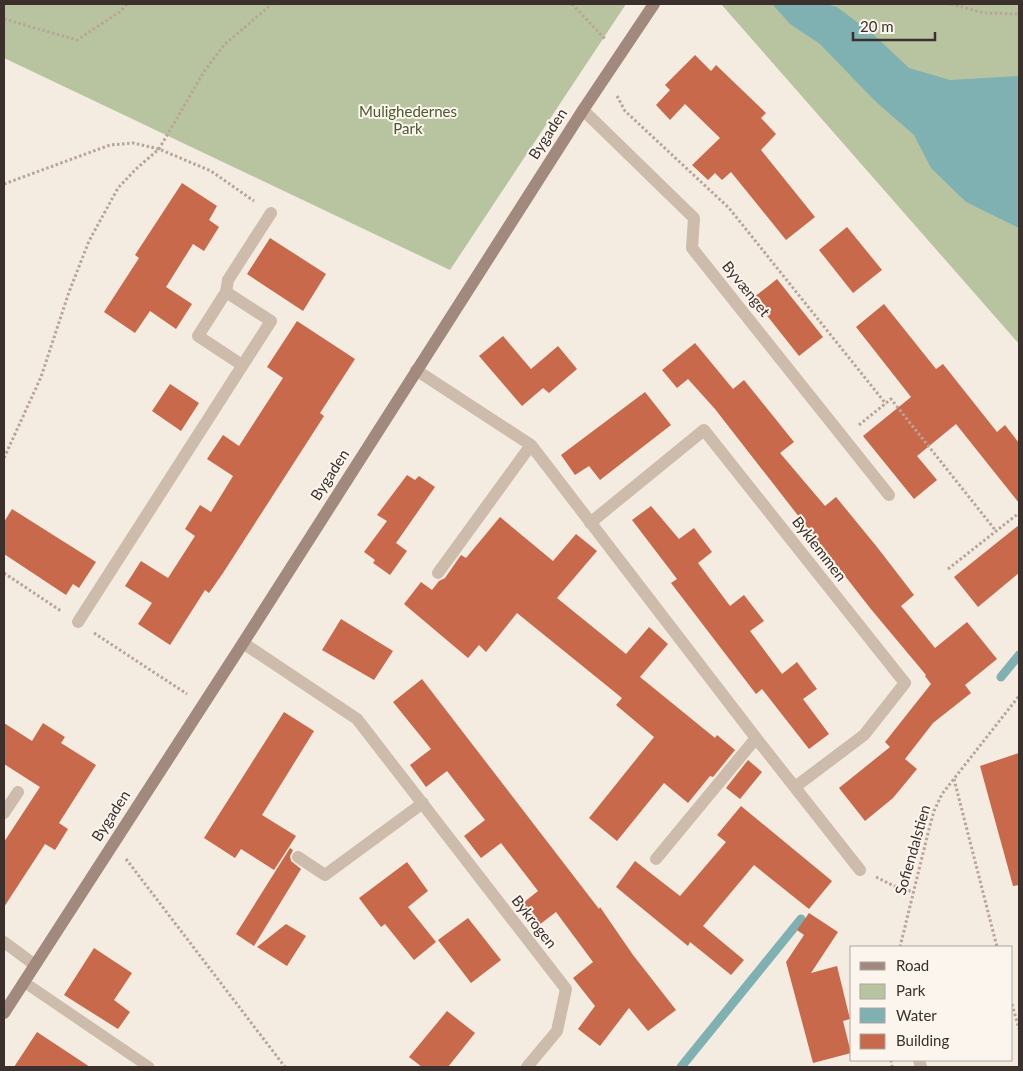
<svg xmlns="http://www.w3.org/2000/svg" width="1023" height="1071" font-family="Lato,sans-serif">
  <rect width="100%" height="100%" fill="#f4ebe1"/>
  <path fill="#b8c4a0" d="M4,4H626L450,270L4,58Z
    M721,4H1019V344Z"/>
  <path fill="#7fb0b2" d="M774,4H826L837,7L873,34L909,68L950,80L1019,76V228L966,202L931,168L914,135L875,101L820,44L790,24L773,5Z"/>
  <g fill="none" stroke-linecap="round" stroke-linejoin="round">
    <path stroke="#7fb0b2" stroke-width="9" d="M1001,677L1019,655
      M681,1067L801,919"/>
  </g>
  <path fill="#c8694b" d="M695,55L711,71L716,65L766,113L761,118L776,134L761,150L815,217L786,240L731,172L722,180L715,173L708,180L692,165L720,138L685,104L670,120L656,105L670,90L665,85Z
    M182,183L217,206L209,220L219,227L204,251L193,244L166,287L192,304L176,329L150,311L135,333L104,312L139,258L135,255Z
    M847,227L882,270L853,293L819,250Z
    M270,238L326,274L303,311L247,274Z
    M777,279L823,337L799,356L753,298Z
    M884,304L936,369L943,364L997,432L1005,425L1019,443V503L956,424L917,456L937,480L914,499L863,436L911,397L856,327Z
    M297,321L355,359L320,413L324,416L223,573L209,593L205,590L170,645L138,624L152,603L125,586L141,561L168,578L195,536L185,529L200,505L211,512L233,476L207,459L223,435L239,446L283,378L267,367Z
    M503,336L531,369L558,346L577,369L549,393L543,388L522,406L479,356Z
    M695,343L733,389L744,380L794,442L780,453L825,506L836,497L877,547L914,595L901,606L935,648L967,622L997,659L965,685L971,693L933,723L905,759L917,769L893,798L865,821L839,788L890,747L885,742L931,684L925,676L926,675L870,608L715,409L688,379L677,388L662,370Z
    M170,384L199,403L181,431L152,411Z
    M645,392L671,425L600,480L589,466L575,475L561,455Z
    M407,475L415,480L419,476L435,487L396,543L407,551L390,575L373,563L375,560L364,552L387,521L377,515Z
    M651,506L679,539L694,528L712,552L698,563L730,606L744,595L764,621L750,631L782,674L797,662L817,689L803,699L829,734L809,749L762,689L756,694L671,583L677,579L632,520Z
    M12,509L96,562L79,588L73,584L66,595L4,554V522Z
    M500,517L553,561L576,534L597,551L557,598L626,654L649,627L668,644L640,677L715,738L717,735L735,750L713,777L710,776L688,803L664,783L617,841L589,818L654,737L616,705L622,698L517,613L486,652L479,645L468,658L404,604L421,582L432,590L439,581L445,578L461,555L466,558Z
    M1019,525V573L978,607L954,577Z
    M341,619L393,651L374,680L322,650Z
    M422,679L599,909L600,907L633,955L676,1010L648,1031L629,1008L600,1046L578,1029L595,1006L573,978L593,962L556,912L535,928L518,907L538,891L501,843L481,858L464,836L485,820L447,771L426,787L410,765L431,749L393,702Z
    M284,712L314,731L262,815L296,836L274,870L241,849L235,858L204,838Z
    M4,723L32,741L43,723L65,737L61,743L96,765L59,823L68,829L55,850L45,844L4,907V842L40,787L4,764Z
    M1019,753V885L1013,886L980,766Z
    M748,760L762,772L740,799L726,788Z
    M741,806L832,881L809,909L754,865L703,926L744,960L731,975L690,942L688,946L616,887L635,861L680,896L726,842L717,835Z
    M290,848L293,850L290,856L291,861L301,869L254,946L236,934Z
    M407,862L428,891L408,907L436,942L414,960L385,924L381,927L359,898Z
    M809,913L838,932L811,973L837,966L850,1019L843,1021L851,1053L813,1063L786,962L804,935L797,930Z
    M468,918L501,960L471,983L438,940Z
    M286,924L306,936L287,966L257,947Z
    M94,948L132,973L114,1000L130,1012L118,1029L64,995Z
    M447,1011L475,1033L448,1067H422L409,1057Z
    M37,1032L90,1067H14Z"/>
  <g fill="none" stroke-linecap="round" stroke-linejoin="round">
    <path stroke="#b9a596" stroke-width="3" stroke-dasharray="2.5 2.5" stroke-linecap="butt" d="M572,4L606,40
      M951,4L984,13L1019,14
      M4,19L77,40L121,11L127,4
      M617,96L625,111L729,208L886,404
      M4,184L110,145L133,143L159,149L211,171L254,201
      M859,425L891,399L996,531
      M4,458L41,377L69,292L89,241L118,188L136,169L159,149L205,70L225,44L272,4
      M948,569L1019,513
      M4,573L61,611
      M94,633L187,694
      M954,779L997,947
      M126,859L285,1067
      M876,877L894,886L913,892
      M900,947L928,833L934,811L942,794L1019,696
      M1012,1004L1019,1029
      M891,1060L892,1067"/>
    <path stroke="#cdbbac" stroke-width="11" d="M24,982L149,1067"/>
    <path stroke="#cdbbac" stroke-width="12" d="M583,110L694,218L692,248L889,495
      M226,292L228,280L271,213
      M416,370L531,445L756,738L860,870
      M590,523L704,430L905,683L864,735L795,787
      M438,573L531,445
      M78,622L271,321L226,292L198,336L242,365
      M243,643L357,719L566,989L557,1031L527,1067
      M4,813L18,792
      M298,857L325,875L423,803
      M656,859L756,738
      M4,942L35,965
      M919,1060L921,1067"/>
    <path stroke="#a18a7d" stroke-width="12" d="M4,1013L243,643L583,110L654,4"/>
  </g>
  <g text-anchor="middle" stroke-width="4" stroke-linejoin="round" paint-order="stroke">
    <g font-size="15" fill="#4a5a2e" stroke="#fbf5ee">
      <text x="408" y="117">Mulighedernes<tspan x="408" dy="17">Park</tspan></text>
    </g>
    <g font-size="15" fill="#3b302b" stroke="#fbf5ee">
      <text transform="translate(548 134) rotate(-57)" y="5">Bygaden</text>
      <text transform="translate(746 289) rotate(51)" y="5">Byvænget</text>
      <text transform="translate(330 475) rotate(-57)" y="5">Bygaden</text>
      <text transform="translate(819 549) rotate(52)" y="5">Byklemmen</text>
      <text transform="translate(111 816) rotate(-57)" y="5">Bygaden</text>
      <text transform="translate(913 850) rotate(-74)" y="5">Sofiendalstien</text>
      <text transform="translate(534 922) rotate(52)" y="5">Bykrogen</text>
    </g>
  </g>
  <rect width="1023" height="1071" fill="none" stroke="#3b302b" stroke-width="10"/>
  <rect x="850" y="946" width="162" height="115" fill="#fbf5ee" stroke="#aea6a0"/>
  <rect x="860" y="962" width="25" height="8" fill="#a18a7d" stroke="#aea6a0"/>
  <text x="896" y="971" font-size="15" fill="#3b302b">Road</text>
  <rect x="860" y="984" width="25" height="15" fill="#b8c4a0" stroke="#aea6a0"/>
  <text x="896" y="996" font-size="15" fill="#3b302b">Park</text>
  <rect x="860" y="1008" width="25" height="15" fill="#7fb0b2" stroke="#aea6a0"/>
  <text x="896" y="1021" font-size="15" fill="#3b302b">Water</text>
  <rect x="860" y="1034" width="25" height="15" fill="#c8694b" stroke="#aea6a0"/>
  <text x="896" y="1046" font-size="15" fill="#3b302b">Building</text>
  <path d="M853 32v8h82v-8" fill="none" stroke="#3b302b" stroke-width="2.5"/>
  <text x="860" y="32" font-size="15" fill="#3b302b" stroke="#fbf5ee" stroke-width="4" paint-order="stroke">20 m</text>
</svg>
